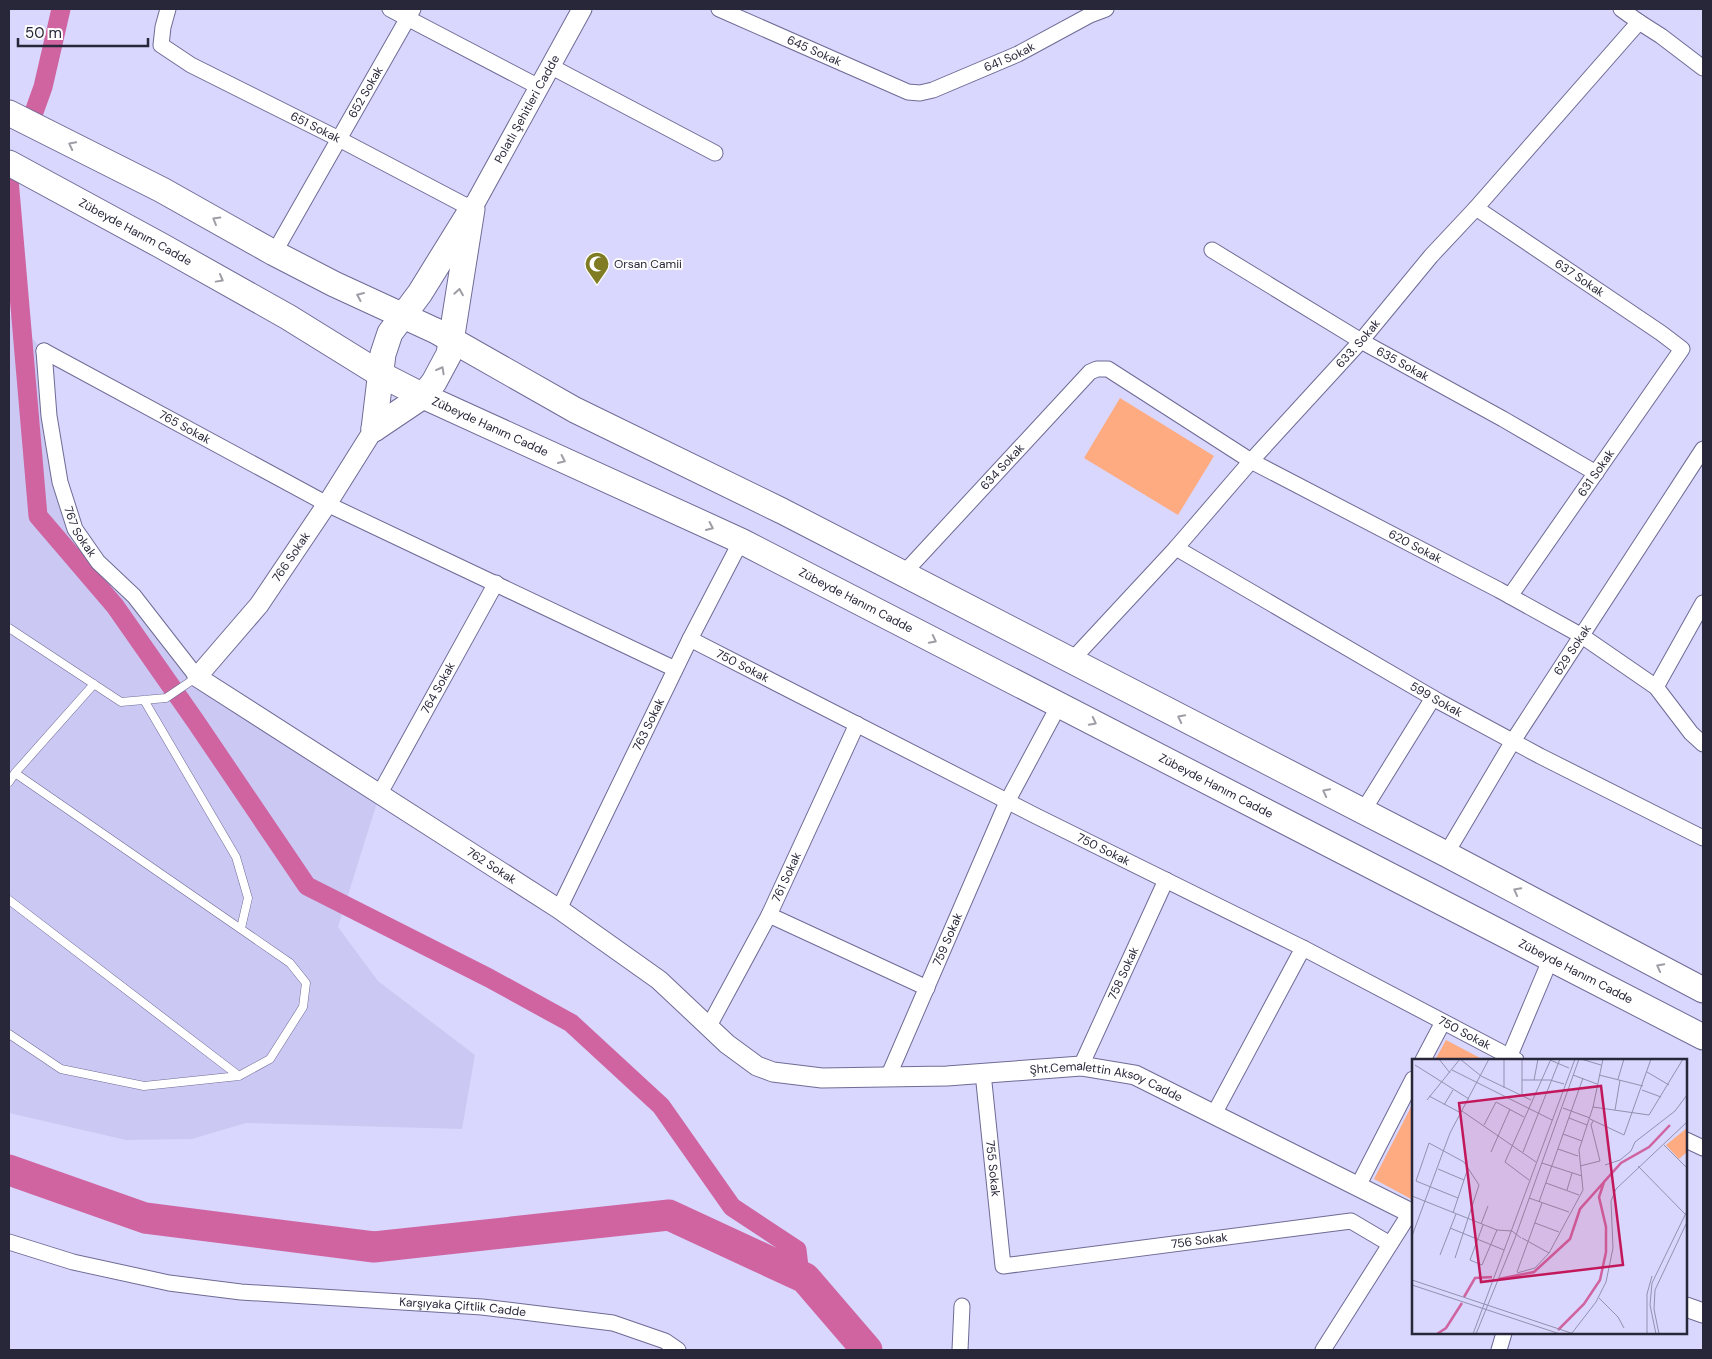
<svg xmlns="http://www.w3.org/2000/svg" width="1712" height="1359" font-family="'DM Sans',sans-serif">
  <rect width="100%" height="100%" fill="#d9d7fd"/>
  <path fill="#cbc9f3" d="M9,314L44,351L75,529L197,677L380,793L338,927L378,981L475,1055L462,1129L246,1123L192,1139L126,1140L9,1113Z"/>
  <path fill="#ffab81" d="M1120,398L1214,456L1178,515L1084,458Z
    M1446,1040L1484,1060H1435Z
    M1413,1103V1200L1374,1179Z"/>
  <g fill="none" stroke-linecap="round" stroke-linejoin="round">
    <path stroke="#cf64a1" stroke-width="19" d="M34,112L43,87L61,9
      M9,179L38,516L115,606L196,722L307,886L489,978L571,1023L661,1106L732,1207L797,1250L800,1275"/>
    <path stroke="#cf64a1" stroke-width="31" d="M9,1170L145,1218L374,1247L669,1215L805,1278L867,1350"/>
    <defs>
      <path id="service" d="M9,628L121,702L166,698L197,677
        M144,700L236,857L248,898L241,928
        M9,782L15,773
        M9,900L239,1076
        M9,1034L61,1069L144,1086L239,1076L270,1059L303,1007L306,983L290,963L15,773L94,684"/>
      <g id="minor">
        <path id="s1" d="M168,9L163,27L161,45L191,65L339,139L472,209"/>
        <path d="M390,9L539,87"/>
        <path id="s2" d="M719,9L908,92L920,93L933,90L1018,54L1090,15L1106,9"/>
        <path d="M1621,9L1639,22L1661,36L1703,68"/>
        <path d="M550,66L715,153"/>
        <path id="s3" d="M1476,208L1661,333L1682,349L1510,596"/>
        <path id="s4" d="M1212,250L1361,341L1503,419L1596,473"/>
        <path id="s5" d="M274,253L413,9"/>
        <path id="s6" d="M44,351L327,504L675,669"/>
        <path id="s7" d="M44,351L49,416L60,482L75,529L98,562L134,596L197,677"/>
        <path id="s8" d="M1176,548L1440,702L1540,756L1703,838"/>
        <path id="s9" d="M903,574L1090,372L1097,369H1108L1251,461L1499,590L1582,636L1656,687L1691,733L1703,744"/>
        <path id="s10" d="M690,639L1036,816L1303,948L1516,1060"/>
        <path id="s11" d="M1071,661L1176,548L1251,461L1361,341L1431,256L1476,208L1639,22"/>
        <path d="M1656,687L1703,603"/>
        <path id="s12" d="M380,793L496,583"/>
        <path d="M1363,811L1433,698"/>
        <path id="s13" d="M1446,854L1513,741L1703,449"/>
        <path id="s14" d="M559,909L690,639L741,541"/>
        <path d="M769,915L927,988"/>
        <path id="s15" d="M709,1026L769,915L857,724"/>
        <path d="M1423,1060L1443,1022"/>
        <path d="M1508,1060L1551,958"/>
        <path id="s16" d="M1081,1066L1166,880"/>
        <path id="s17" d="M983,1073L1003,1266L1351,1221L1390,1244"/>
        <path id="s18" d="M888,1077L1007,802L1059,705"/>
        <path d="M1214,1114L1303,948"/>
        <path d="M1686,1140L1703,1148"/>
        <path d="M1358,1186L1413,1079"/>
        <path id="s19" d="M9,1242L73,1262L169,1283L241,1292L482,1307L613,1323L665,1341L678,1350"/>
        <path d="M960,1350L962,1306"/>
        <path d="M1323,1350L1410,1213"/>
        <path d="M1499,1350L1504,1333"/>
      </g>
      <g id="tertiary">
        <path id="s20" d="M472,209L582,9"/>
        <path id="s21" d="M374,429L327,504L259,605L197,677L559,909L659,980L727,1044L757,1066L773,1072L822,1078L947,1076L1081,1066L1135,1075L1413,1214"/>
        <path d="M1686,1307L1703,1313"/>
      </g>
      <g id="trunk">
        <path d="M9,113L162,190L274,253L334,284L436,331L575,410L782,511L1446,854L1703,990"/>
        <path id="s22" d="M9,163L160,245L288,317L380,374L423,396L741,541L1703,1037"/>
        <path d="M374,429L423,396L434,382L449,354L472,209"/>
        <path d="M374,429L383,354L390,333L420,293L467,217"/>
      </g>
    </defs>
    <use href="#service" stroke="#6e6b95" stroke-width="9"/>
    <use href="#minor" stroke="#6e6b95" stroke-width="17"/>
    <use href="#tertiary" stroke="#6e6b95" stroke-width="21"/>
    <use href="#trunk" stroke="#6e6b95" stroke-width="27"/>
    <use href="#service" stroke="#fff" stroke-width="8"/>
    <use href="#minor" stroke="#fff" stroke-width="15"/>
    <use href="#tertiary" stroke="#fff" stroke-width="19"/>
    <use href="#trunk" stroke="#fff" stroke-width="25"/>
  </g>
  <defs><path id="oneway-chevron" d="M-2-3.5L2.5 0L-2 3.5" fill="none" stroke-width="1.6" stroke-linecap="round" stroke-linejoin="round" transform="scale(1.25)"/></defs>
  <g stroke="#9e9ea6">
    <use href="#oneway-chevron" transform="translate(72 145) rotate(-153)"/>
    <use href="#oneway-chevron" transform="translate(216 220) rotate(-150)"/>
    <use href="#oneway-chevron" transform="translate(220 279) rotate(29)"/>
    <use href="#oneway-chevron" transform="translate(459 292) rotate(-81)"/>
    <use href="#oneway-chevron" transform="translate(360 296) rotate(-156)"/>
    <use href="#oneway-chevron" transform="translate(441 370) rotate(-61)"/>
    <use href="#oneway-chevron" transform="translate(562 460) rotate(25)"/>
    <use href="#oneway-chevron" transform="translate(710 527) rotate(25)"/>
    <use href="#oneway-chevron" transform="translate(933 640) rotate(27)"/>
    <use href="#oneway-chevron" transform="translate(1181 718) rotate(-153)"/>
    <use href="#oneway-chevron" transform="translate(1093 722) rotate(27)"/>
    <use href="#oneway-chevron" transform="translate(1326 792) rotate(-153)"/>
    <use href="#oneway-chevron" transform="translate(1517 891) rotate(-152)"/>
    <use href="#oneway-chevron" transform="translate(1660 967) rotate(-152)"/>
  </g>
  <defs>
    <symbol id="mosque-pin" viewBox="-11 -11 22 30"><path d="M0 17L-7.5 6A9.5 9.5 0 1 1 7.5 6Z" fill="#7f7c23" stroke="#fdfdfd"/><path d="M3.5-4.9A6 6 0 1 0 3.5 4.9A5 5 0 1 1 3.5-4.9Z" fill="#fff"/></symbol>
  </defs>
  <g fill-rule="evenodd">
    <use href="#mosque-pin" x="583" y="250" width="28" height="38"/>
  </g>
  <g text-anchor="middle" stroke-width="4" stroke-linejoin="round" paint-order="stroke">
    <g font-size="12" fill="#282739" stroke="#fdfdfd">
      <text dy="4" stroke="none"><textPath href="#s2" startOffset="104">645 Sokak</textPath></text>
      <text dy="4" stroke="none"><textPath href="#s2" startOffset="315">641 Sokak</textPath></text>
      <text dy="4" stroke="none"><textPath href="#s5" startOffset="185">652 Sokak</textPath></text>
      <text dy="4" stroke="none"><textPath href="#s20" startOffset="114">Polatlı Şehitleri Cadde</textPath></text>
      <text dy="4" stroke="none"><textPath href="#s1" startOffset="212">651 Sokak</textPath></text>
      <text dy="4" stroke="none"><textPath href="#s22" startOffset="144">Zübeyde Hanım Cadde</textPath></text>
      <text dy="4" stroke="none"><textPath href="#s3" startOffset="125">637 Sokak</textPath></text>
      <text dy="4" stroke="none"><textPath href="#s11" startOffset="428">633. Sokak</textPath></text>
      <text dy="4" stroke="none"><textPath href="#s4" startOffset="222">635 Sokak</textPath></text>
      <text dy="4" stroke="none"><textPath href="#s22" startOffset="549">Zübeyde Hanım Cadde</textPath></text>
      <text dy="4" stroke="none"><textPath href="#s6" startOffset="160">765 Sokak</textPath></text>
      <text dy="4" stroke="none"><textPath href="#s9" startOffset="146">634 Sokak</textPath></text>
      <text transform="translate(1596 473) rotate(-55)" y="4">631 Sokak</text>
      <text dy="4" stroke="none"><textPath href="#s7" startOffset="186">767 Sokak</textPath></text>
      <text dy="4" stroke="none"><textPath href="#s9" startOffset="649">620 Sokak</textPath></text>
      <text transform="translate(291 557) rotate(-56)" y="4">766 Sokak</text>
      <text dy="4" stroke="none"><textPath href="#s22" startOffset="954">Zübeyde Hanım Cadde</textPath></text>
      <text dy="4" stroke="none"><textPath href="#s13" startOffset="240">629 Sokak</textPath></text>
      <text dy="4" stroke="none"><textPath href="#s10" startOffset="59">750 Sokak</textPath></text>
      <text dy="4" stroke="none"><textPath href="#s12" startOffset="120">764 Sokak</textPath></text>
      <text dy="4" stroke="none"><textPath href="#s8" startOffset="301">599 Sokak</textPath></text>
      <text dy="4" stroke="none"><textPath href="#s14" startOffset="205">763 Sokak</textPath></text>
      <text dy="4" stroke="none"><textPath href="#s22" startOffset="1359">Zübeyde Hanım Cadde</textPath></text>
      <text dy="4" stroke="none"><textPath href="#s10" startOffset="464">750 Sokak</textPath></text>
      <text dy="4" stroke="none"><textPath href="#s21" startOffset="655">762 Sokak</textPath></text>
      <text dy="4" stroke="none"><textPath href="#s15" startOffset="168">761 Sokak</textPath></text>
      <text dy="4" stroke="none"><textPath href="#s18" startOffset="150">759 Sokak</textPath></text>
      <text dy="4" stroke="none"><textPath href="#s22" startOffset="1764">Zübeyde Hanım Cadde</textPath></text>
      <text dy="4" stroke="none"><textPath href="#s16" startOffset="102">758 Sokak</textPath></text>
      <text dy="4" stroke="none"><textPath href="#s10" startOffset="869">750 Sokak</textPath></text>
      <text dy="4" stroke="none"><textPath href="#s21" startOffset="1342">Şht.Cemalettin Aksoy Cadde</textPath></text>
      <text dy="4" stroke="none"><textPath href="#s17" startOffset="96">755 Sokak</textPath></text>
      <text dy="4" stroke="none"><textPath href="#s17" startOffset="392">756 Sokak</textPath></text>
      <text dy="4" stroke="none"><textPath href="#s19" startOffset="460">Karşıyaka Çiftlik Cadde</textPath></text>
    </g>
    <g font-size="12" fill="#282739" stroke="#fdfdfd" text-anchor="start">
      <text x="614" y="268">Orsan Camii</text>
    </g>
  </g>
  <g transform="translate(1412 1059)">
    <rect width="275" height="275" fill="#d9d7fd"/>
    <path d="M275,69V93L267,100L254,86Z" fill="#ffab81"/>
    <path fill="none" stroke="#cf64a1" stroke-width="2.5" d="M87,220L122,213L158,180L168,150L192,123M52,238L63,219L80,218M146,271L172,245L188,221L194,193V168L187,138L192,123L209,104L237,88L258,66M25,275L34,269L50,244"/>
    <path fill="none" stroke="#9291af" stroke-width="1" d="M27,0L38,14M48,0L69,17L119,41M92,0V29M169,0L189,6M138,1L157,9M3,6L57,40M40,11L140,61M235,13L257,26M161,16L185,25M187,16L231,27M206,20L212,0M110,21H138L152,25M122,21L126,0M230,31L249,38M17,37L49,54M110,37V0M15,41L48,0M32,46L41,31M181,48L237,56L271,0M151,49L178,59M203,51L208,21M50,52L124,103M157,59L175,66M178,60L212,76L239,0M72,66L84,43L112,58M151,75L170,82M252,86L275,109M146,90L166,97M79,93L98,50M111,93L148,0M130,104L170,117M193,106L208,101L219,92L223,83L263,52L275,36M168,107L188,102L179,66L181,62M226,107L273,155M26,110L52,121M117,121L93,103L139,0M134,124L167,136M155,131L160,114M0,137L85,171L70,206L58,201L71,166M117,139L157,153M127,143L171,19M41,154L56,109M123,164L147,173M69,165L76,147M38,169L92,191M85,171L100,172L109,179M0,177L38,74L77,0M110,179L137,194M28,196L44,155M43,199L67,126L52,103L17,84L4,122L46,139M105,213L130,144M105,214L123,209L137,194L171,131L167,91L181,48L191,0M0,221L162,275M0,226L148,275M187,239L206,258L212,269M160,274L184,243L194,223L201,189L199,142L204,130L275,63M42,275H58M61,275L163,0M64,275L103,179L167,0M235,275V235L240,217M244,275L238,246L240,224L275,152M247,275L242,250L243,231L275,163"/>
    <path fill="#c2185b" fill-opacity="0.15" stroke="#c2185b" stroke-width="2.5" d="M189,27L211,206L69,223L47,44Z"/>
    <rect width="275" height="275" fill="none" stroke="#282739" stroke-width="2.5"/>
  </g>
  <rect width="1712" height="1359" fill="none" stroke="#282739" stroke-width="20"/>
  <path d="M18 38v8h130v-8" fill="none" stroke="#282739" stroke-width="2.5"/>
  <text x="25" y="38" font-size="15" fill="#282739" stroke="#fdfdfd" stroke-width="4" paint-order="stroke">50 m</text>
</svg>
